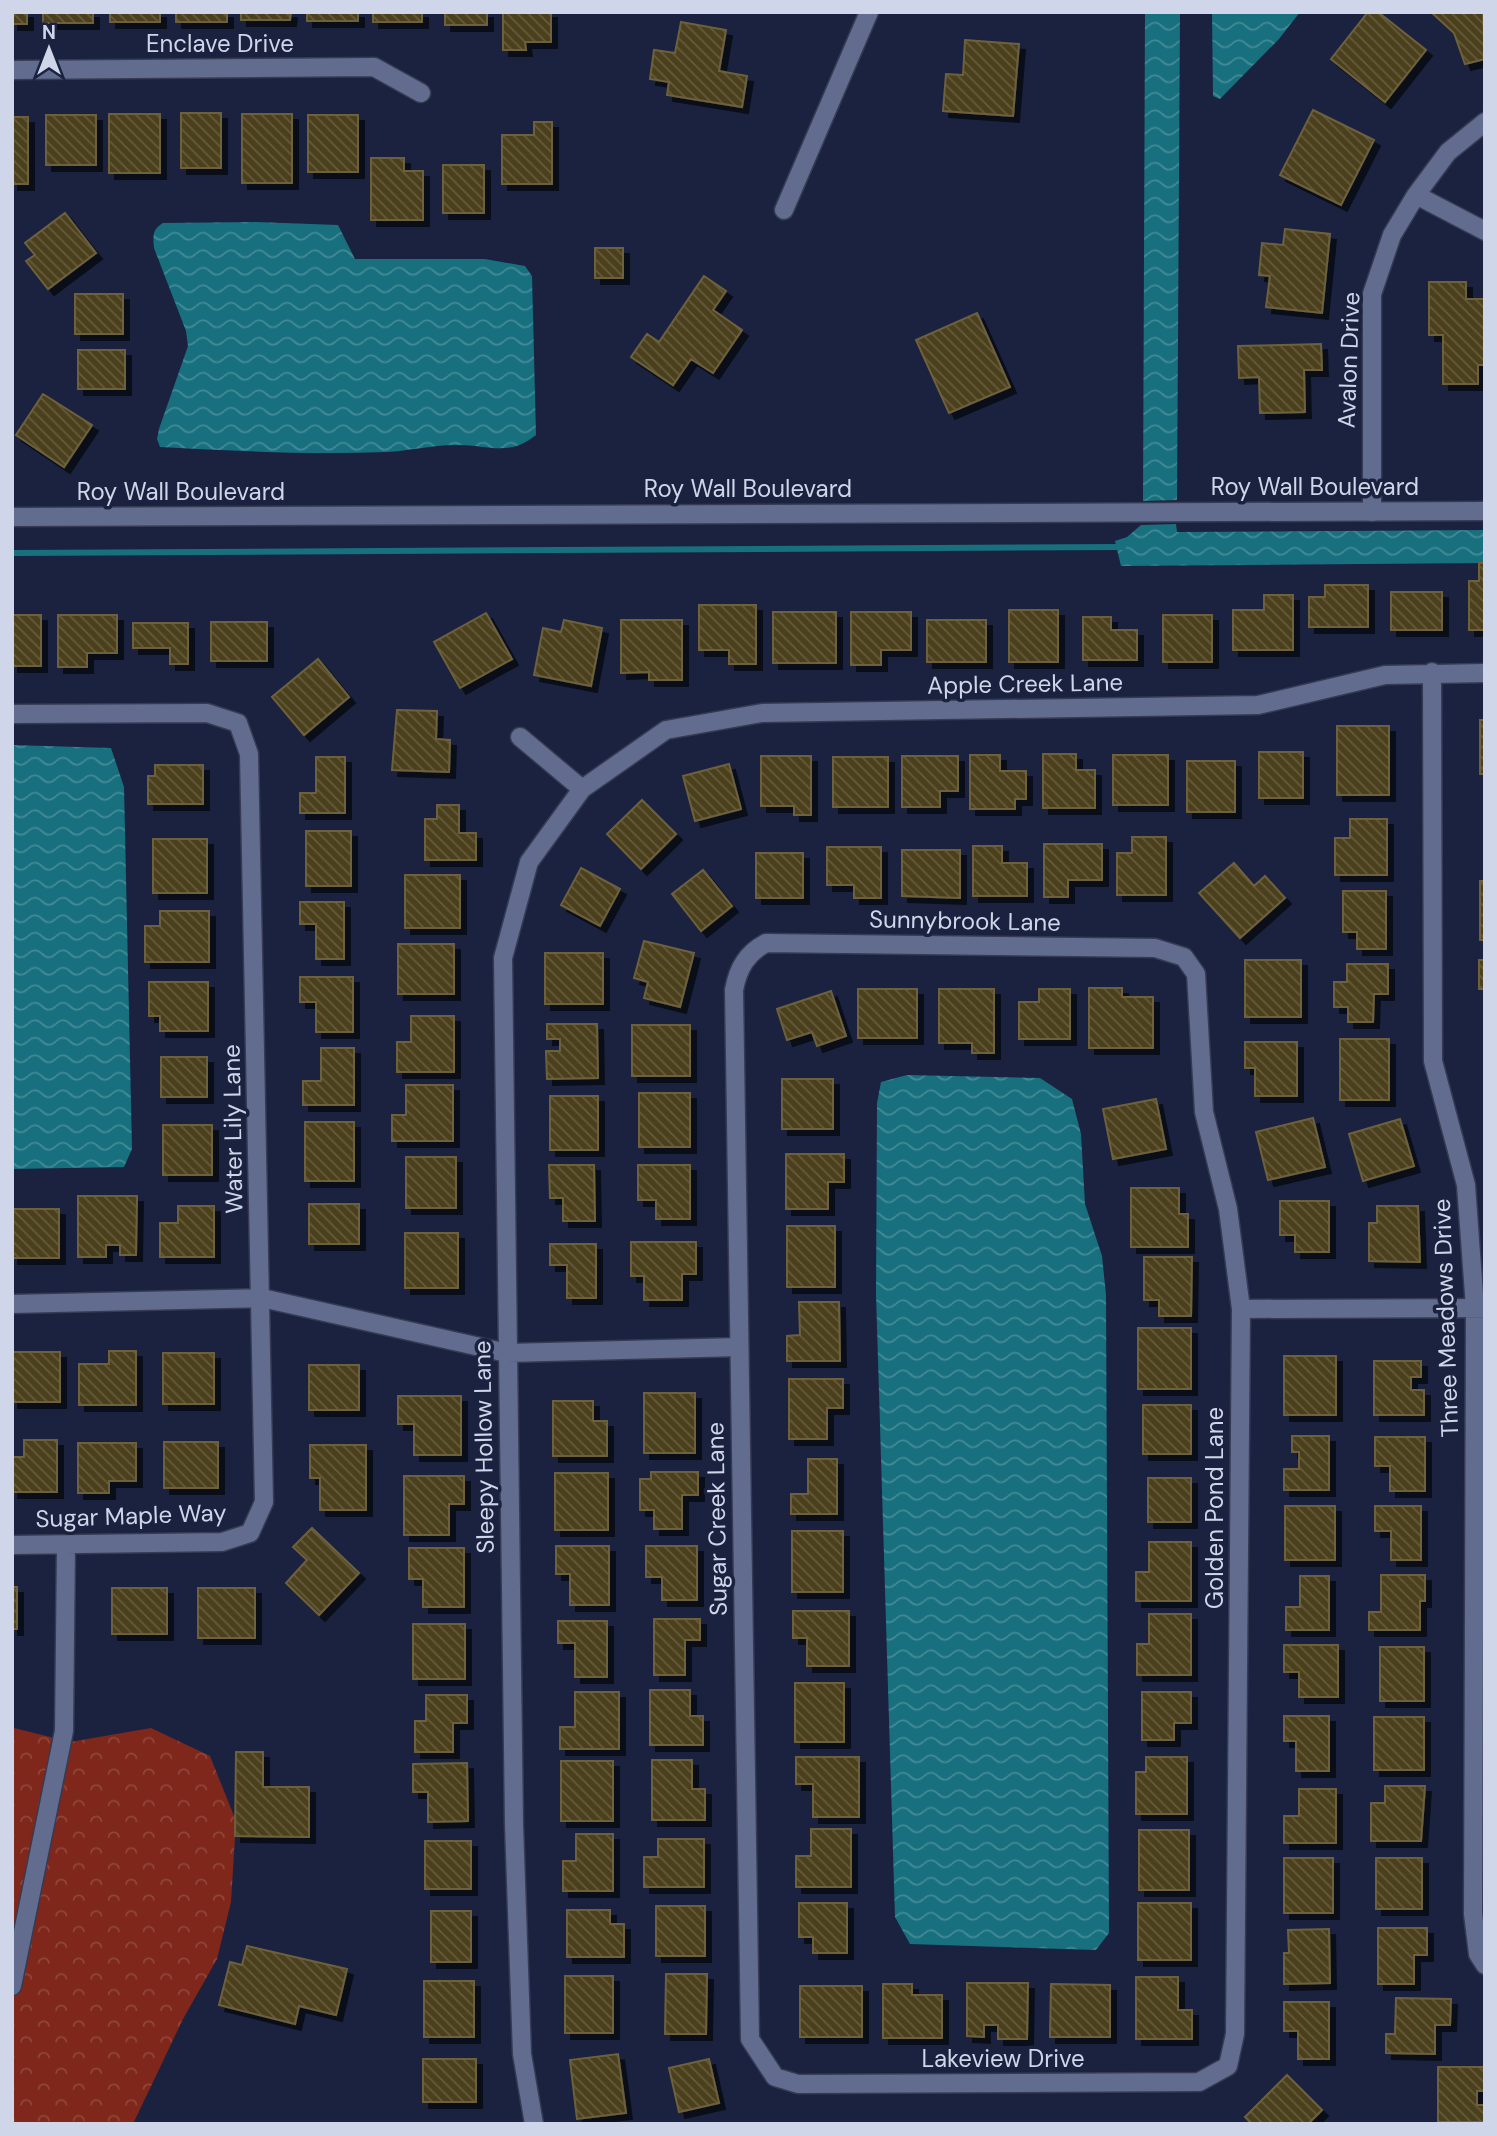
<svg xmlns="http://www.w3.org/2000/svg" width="1497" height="2136" font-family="'DM Sans',sans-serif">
  <defs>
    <pattern id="forest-crowns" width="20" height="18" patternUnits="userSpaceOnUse" patternTransform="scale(1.75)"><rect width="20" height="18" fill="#7f271b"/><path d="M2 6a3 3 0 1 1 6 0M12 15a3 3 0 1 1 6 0" fill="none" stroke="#90463c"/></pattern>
    <pattern id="water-waves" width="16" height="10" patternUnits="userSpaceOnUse" patternTransform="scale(1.75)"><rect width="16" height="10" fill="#18707e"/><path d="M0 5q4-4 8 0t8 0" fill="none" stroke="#438a96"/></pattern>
    <pattern id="building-back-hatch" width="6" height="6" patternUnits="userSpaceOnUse" patternTransform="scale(1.75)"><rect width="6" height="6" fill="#4c401c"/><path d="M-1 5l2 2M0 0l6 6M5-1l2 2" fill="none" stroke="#655b3d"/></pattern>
    <filter id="shadow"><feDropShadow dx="6" dy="6" stdDeviation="0" flood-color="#0009"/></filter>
  </defs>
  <rect width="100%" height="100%" fill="#1a223f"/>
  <path fill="url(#forest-crowns)" d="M14,1728L70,1742L151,1728L210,1756L236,1821L231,1902L217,1959L183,2019L133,2124H12Z"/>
  <path fill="url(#water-waves)" d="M1145,12H1180L1177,500L1143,501Z
    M1212,12H1300L1279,39L1220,99L1213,96Z
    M256,222L338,225L355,259H485L525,266L532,276L536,435C508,458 487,444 455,445C432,445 409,451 386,452C310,455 235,451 160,447L157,439L159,429L188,346L186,331L154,248C153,237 152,229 163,223Z
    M1176,524L1177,532L1485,530V563L1121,566L1115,541L1127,537L1141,525Z
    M12,745L111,748L124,787L132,1149L124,1167L12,1169Z
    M907,1075L1040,1078L1072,1099L1081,1134L1085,1204L1102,1256L1106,1295L1109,1933L1096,1950L910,1944L895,1917L876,1294L877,1103L881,1082Z"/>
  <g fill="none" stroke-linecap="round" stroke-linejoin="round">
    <path stroke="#18707e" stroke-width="6" d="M12,553L1123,547"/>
  </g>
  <path fill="url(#building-back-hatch)" stroke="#6e613d" stroke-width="2" filter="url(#shadow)" d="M12,12H27V24H12Z
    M43,12H93V23H43Z
    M110,12H160V22H110Z
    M176,12H227V22H176Z
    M241,12H291L290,20H241Z
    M307,12H358V21H307Z
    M373,12H422V22H373Z
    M445,12H487V25H445Z
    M503,12H551V42H525L526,50H503Z
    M1368,12H1378L1426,50L1385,102L1331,59Z
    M1431,12H1483L1485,59L1465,64L1454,33Z
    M681,22L726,30L719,71L747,76L742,107L667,95L669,82L650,79L654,50L675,53Z
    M965,40L1019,44L1013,116L943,111L946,74L963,75Z
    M1313,110L1374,140L1341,205L1280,175Z
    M181,113H221V168H181Z
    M109,114H160V173H109Z
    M242,114H292V183H242Z
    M46,115H96V165H46Z
    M308,115H358V172H308Z
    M12,117H28V184H12Z
    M534,122H552V184H502V135H534Z
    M371,158H404V171H423V220H371Z
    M443,165H484V213H443Z
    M65,213L96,253L48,289L26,261L35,255L25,243Z
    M1285,229L1330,234L1322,313L1266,307L1270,276L1259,275L1262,243L1283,245Z
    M595,248H623V278H595Z
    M704,276L726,291L713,310L742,330L713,373L691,359L673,385L631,357L647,334L659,342Z
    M1429,282H1466V299H1485V365H1478V384H1443V335H1429Z
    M75,294H123V334H75Z
    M977,313L1010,387L949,413L916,340Z
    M1321,344L1322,370H1304L1305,412L1260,413L1259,377L1239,378L1238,346Z
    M78,350H125V389H78Z
    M43,394L92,425L64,467L16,435Z
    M1479,563H1485V630H1469V581H1479Z
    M1325,585H1368V627H1309V597H1325Z
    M1391,592H1442V630H1391Z
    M1264,595H1293V650H1233V610H1264Z
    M699,605H756V664H729V650H699Z
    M1009,610H1058V662H1009Z
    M773,612H836V663H773Z
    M851,612H911V650H881V665H851Z
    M486,613L512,659L460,688L434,642Z
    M12,615H41V666H12Z
    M58,615H117V653H87V667H58Z
    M1163,615H1212V662H1163Z
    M1083,617H1111V630H1137V660H1083Z
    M564,620L602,628L591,686L534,675L543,628L561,632Z
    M621,620H682V680H649V672L621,673Z
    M927,620H986V662H927Z
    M211,622H267V661H211Z
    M133,623H188V664H170V648H133Z
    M318,659L349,697L304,735L272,697Z
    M397,710L437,711L436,739L450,740L449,772L392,770Z
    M1480,720H1485V774H1480Z
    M1337,726H1389V795H1337Z
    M1259,752H1303V798H1259Z
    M1043,754H1076V770H1095V808H1043Z
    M970,755H1000V771H1026V799H1015V809H970Z
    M1113,755H1168V805H1113Z
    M761,756H811V815H794V806H761Z
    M902,756H958V791H940V807H902Z
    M316,757H345V813H300V793H316Z
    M833,757H888V807H833Z
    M1187,761H1235V812H1187Z
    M729,764L741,809L695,821L683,776Z
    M155,765H203V804H148V776H155Z
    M642,800L676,834L641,869L607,834Z
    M437,805H459V833H476V860H425V819H437Z
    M1350,819H1387V875H1335V838H1350Z
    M306,831H351V886H306Z
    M1132,837H1166V895H1117V853H1132Z
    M153,839H207V893H153Z
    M1044,844H1102V880H1068V897H1044Z
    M973,846H1002V863H1027V896H973Z
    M827,847H881V898H854V885H827Z
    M902,850H960V898L902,896Z
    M756,853H803V898H756Z
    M1234,863L1254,886L1265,876L1285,898L1240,938L1199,893Z
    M581,868L620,889L600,926L561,905Z
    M703,870L732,906L701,931L672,894Z
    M405,875H460V928H405Z
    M1480,881H1485V940H1480Z
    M1343,891H1386V949H1357V932H1343Z
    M300,902H344V959H316V924H300Z
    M160,911H209V962H145V926H160Z
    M644,941L694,953L680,1007L644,998L648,982L634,978Z
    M398,944H454V994H398Z
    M545,953H603V1004H545Z
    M1245,960H1301V1017H1245Z
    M1479,960H1485V989H1479Z
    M1347,964H1388V994H1374L1373,1022H1348V1007H1334V982H1347Z
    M300,977H353V1032H316V1002H300Z
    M149,982H208V1031H160V1016H149Z
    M1089,988H1122V997H1153V1048H1089Z
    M858,989H917V1038H858Z
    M939,989H994V1053H972V1043H939Z
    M1039,989H1070V1039H1019V1002H1039Z
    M831,991L846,1036L817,1046L812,1032L787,1040L777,1009Z
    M411,1016H454V1072H397V1042H411Z
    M547,1024H597L598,1078L547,1079L546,1051H560V1039H547Z
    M632,1025H690V1076H632Z
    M1340,1039H1389V1100H1340Z
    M1245,1042H1297V1096H1255V1068H1245Z
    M321,1048H354V1105H303V1081H321Z
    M161,1057H207V1097H161Z
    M782,1079H833V1129H782Z
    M406,1085H453V1141H392V1115H406Z
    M639,1093H690V1147H639Z
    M550,1096H598V1150H550Z
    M1156,1099L1166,1149L1113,1159L1103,1109Z
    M1313,1118L1325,1167L1268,1180L1256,1132Z
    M1400,1119L1414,1166L1363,1181L1349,1134Z
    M305,1122H354V1181H305Z
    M163,1125H212V1175H163Z
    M786,1154H844V1182H828V1209H786Z
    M406,1157H456V1208H406Z
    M549,1165H594L595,1221H563V1198H550Z
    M638,1165H690V1219H656V1200H638Z
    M1131,1188H1179V1214H1188V1247H1131Z
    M78,1196H137L136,1255H120V1245H106V1257H78Z
    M1280,1201H1329V1252H1295V1235H1280Z
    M309,1204H359V1244H309Z
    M178,1206H214V1257H160V1223H178Z
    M1377,1206H1418L1420,1262L1369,1261V1223H1377Z
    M12,1209H59V1258H12Z
    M787,1226H835V1287H787Z
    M405,1233H458V1288H405Z
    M631,1242H696V1274H682V1300H644V1276H631Z
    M550,1244H596V1298H567V1265H550Z
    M1144,1257H1192L1191,1316H1159V1300H1144Z
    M799,1302H839L840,1361H787V1336L800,1335Z
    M1138,1328H1191V1389H1138Z
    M109,1351H136V1405H79V1364H109Z
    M12,1352H60V1402H12Z
    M163,1353H214V1404H163Z
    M1284,1356H1336V1415H1284Z
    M1374,1361H1421V1377H1411V1390H1424V1415H1374Z
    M309,1365H359V1410H309Z
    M789,1379H843V1408H827V1439H789Z
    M644,1393H695V1453H644Z
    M398,1396H461V1455H414V1424H398Z
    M553,1401H593V1421H607V1456H553Z
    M1143,1405H1191V1454H1143Z
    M1292,1436H1329V1490H1284V1469H1299V1452H1292Z
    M1375,1437H1425V1491H1390V1466H1375Z
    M24,1440H57V1492H12V1457H24Z
    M164,1442H218V1488H164Z
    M78,1443H136V1481H109V1493H78Z
    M310,1445H366V1510H320V1478H310Z
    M808,1459H837V1514H791V1494H808Z
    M651,1472H698V1495H682V1529H654V1510H640V1479H651Z
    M555,1473H608V1530H555Z
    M404,1476H464V1504H449V1535H404Z
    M1148,1478H1191V1522H1148Z
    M1285,1506H1335V1560H1285Z
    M1375,1506H1421V1560H1391V1531H1375Z
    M312,1528L359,1573L319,1615L286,1583L307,1560L293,1547Z
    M792,1531H843V1592H792Z
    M1149,1542H1191V1601H1136V1572H1149Z
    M556,1546H609V1605H570V1574H556Z
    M646,1546H697V1600H662V1577H646Z
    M409,1548H464V1607H423V1579H409Z
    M1381,1575H1425V1601H1420V1630H1369V1612H1381Z
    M1300,1576H1329V1630H1286V1607H1300Z
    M12,1587H17V1629H12Z
    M112,1588H167V1634H112Z
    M198,1588H255V1638H198Z
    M793,1611H849V1666H807V1638H793Z
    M1149,1614H1191V1675H1137V1644H1149Z
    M654,1619H700V1640H685V1675H654Z
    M558,1621H607V1677H575V1643H558Z
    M413,1624H465V1679H413Z
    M1284,1645H1338V1697H1299V1672H1284Z
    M1380,1647H1424V1701H1380Z
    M795,1683H844V1742H795Z
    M650,1690H690V1716H703V1745H650Z
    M575,1692H619V1749H560V1727H575Z
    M1142,1692H1191V1723H1174V1740H1142Z
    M426,1695H467V1723H453V1752H415V1721H426Z
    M1284,1716H1329V1771H1296V1741H1284Z
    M1374,1717H1424V1770H1374Z
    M236,1752H263V1787H309V1837L235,1836Z
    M796,1757H859V1817H813V1784H796Z
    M1146,1757H1187V1814H1136V1772H1146Z
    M652,1760H692V1789H705V1820H652Z
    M561,1761H613V1821H561Z
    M467,1763L468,1821L428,1822V1792H413V1764Z
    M1385,1786H1425L1421,1841H1371V1803H1385Z
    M1299,1789H1336V1843H1284V1816H1299Z
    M811,1829H851V1887H796V1856H811Z
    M1139,1830H1189V1890H1139Z
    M576,1834H613V1891H563V1861H576Z
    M658,1839H704V1887H644V1857H658Z
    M425,1841H471V1889H425Z
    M1284,1858H1333V1913H1284Z
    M1376,1858H1422V1909H1376Z
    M799,1903H847V1953H813V1937H799Z
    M1138,1903H1191V1960H1138Z
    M656,1906H705V1956H656Z
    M567,1910H610V1924H624V1957H567Z
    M431,1911H471V1962H431Z
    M1378,1928H1427V1955H1414V1984H1378Z
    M1329,1929L1330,1983L1284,1984V1953H1289L1288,1930Z
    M247,1946L347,1969L336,2015L299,2006L295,2024L219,2005L230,1962L242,1965Z
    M666,1974H707L706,2034H665Z
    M565,1976H613V2033H565Z
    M1136,1977H1178V2010H1192V2039H1136Z
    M424,1981H474V2037H424Z
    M967,1983H1028L1027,2039H998V2025H984V2037L967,2036Z
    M883,1984H912V1995H942V2038H883Z
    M1051,1984L1110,1985V2037H1050Z
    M800,1986H862V2037H800Z
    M1396,1998L1451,1999L1450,2025H1435V2054L1386,2053V2034H1395Z
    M1284,2002H1329V2059H1298V2031H1284Z
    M618,2054L626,2113L577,2119L570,2060Z
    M423,2059H476V2102H423Z
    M709,2059L719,2103L679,2112L669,2068Z
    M1438,2067H1485V2091H1477V2105H1485V2122H1438Z
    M1287,2075L1322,2110L1308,2124H1252L1245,2117Z"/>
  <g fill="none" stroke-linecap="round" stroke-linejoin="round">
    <defs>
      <path id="minor" d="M12,70L374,67L421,93
        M1416,195L1485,231
        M784,210L869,12
        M1372,512V294L1392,235L1416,195L1448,152L1485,122
        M1432,672L1433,1061L1466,1185L1475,1308L1473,1914L1478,1954L1485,1965
        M12,714L207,713L238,723L249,754L264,1502L250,1533L222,1542L12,1545
        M520,737L582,789
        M766,943L1155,948L1184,957L1196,974L1204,1112L1228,1209L1241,1309L1235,2034L1228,2066L1199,2082L798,2084L775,2077L750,2039L734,990C738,968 747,953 766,943Z
        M12,1304L262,1298L507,1353L739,1347
        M1241,1309L1485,1308
        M12,1986L64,1731L66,1545
        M534,2124L522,2054L514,1825L503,958L529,862L582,789L666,730L762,713L1258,705L1385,675L1485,673"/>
      <path id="tertiary" d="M12,517L1485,511"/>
    </defs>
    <use href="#minor" stroke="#363b53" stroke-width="21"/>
    <use href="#tertiary" stroke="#363b53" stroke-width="21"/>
    <use href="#minor" stroke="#616c8e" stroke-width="18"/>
    <use href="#tertiary" stroke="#616c8e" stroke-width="18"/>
  </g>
  <g text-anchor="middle" stroke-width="7" stroke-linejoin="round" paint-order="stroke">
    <g font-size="24" fill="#cfd6e9" stroke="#1a223f">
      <text x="220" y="52">Enclave Drive</text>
      <text transform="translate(1349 360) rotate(-88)" y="8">Avalon Drive</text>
      <text x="1315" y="495">Roy Wall Boulevard</text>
      <text x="748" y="497">Roy Wall Boulevard</text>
      <text x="181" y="500">Roy Wall Boulevard</text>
      <text transform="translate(1025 684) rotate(-1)" y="8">Apple Creek Lane</text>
      <text transform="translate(965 921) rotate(1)" y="8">Sunnybrook Lane</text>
      <text transform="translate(233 1129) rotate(-91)" y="8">Water Lily Lane</text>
      <text transform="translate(1446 1318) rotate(-92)" y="8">Three Meadows Drive</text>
      <text transform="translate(484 1447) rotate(-91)" y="8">Sleepy Hollow Lane</text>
      <text transform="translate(1215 1508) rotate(-90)" y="8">Golden Pond Lane</text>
      <text transform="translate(131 1516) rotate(-2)" y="8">Sugar Maple Way</text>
      <text transform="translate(717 1519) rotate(-91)" y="8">Sugar Creek Lane</text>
      <text x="1003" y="2067">Lakeview Drive</text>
    </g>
  </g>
  <rect width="1497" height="2136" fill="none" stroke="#cfd6e9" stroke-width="28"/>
  <g transform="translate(49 49)" stroke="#1a223f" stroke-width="5" paint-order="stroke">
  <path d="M0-5L12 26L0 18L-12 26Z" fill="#cfd6e9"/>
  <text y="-10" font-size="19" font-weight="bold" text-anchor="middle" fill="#cfd6e9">N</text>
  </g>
</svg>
